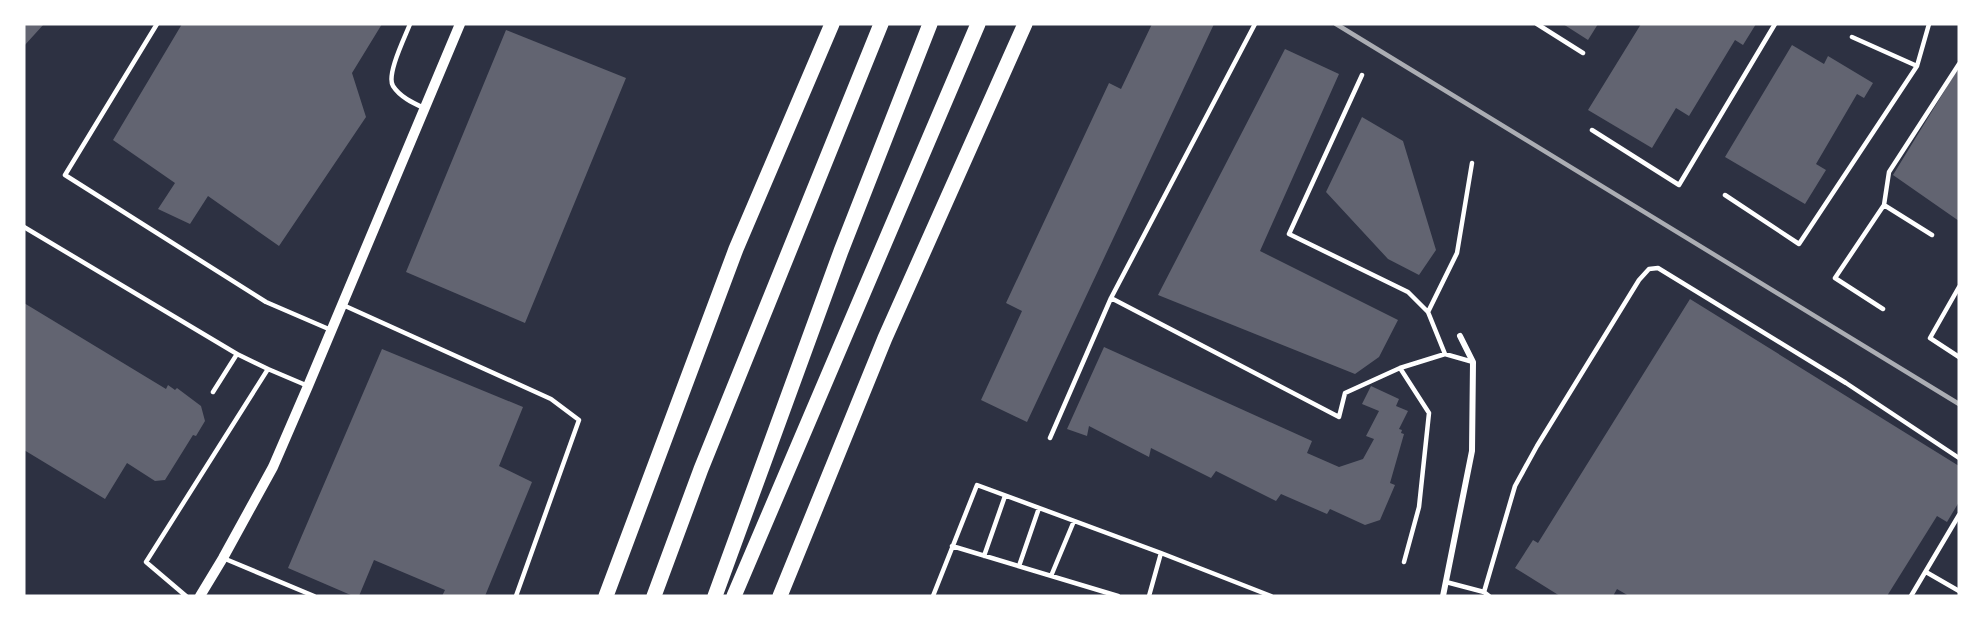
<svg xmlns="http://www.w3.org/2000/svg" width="1983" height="620" font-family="'Alegreya Sans',sans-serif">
  <rect width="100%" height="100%" fill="#2d3142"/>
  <path fill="#626471" d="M24,24H44L24,46Z
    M182,24H382L352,73L366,117L279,246L208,196L190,224L158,209L175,183L113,140Z
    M1152,24H1214L1027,422L981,400L1022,311L1006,303L1109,83L1121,89Z
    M1563,24H1598L1588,40Z
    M1641,24H1756L1743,45L1735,40L1689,116L1676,108L1652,148L1588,110Z
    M506,30L626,78L525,323L406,272Z
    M1792,45L1824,64L1828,56L1873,83L1864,98L1857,94L1816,164L1826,170L1805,204L1725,157Z
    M1285,49L1339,74L1260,251L1398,320L1379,357L1355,374L1158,295Z
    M1959,67V221L1893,175Z
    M1362,117L1403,141L1436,250L1419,275L1388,259L1326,192Z
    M1690,299L1959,466V502L1947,522L1937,516L1887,596H1629L1617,589L1613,596H1560L1515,568L1533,540L1538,543Z
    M24,303L166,389L168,385L175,390L177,388L201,406L205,421L196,436L193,435L165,480L155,481L127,463L105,499L24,450Z
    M1104,347L1312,441L1307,453L1339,467L1363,459L1374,439L1366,436L1379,411L1362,404L1371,386L1399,399L1396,406L1408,411L1399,429L1402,430L1401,433L1404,434L1390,483L1395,485L1380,520L1365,525L1330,509L1327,514L1281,494L1276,501L1216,471L1211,478L1151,448L1149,457L1089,426L1087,436L1067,429Z
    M382,349L523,407L499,466L532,482L485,596H442L445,590L374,560L359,596H353L288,568Z"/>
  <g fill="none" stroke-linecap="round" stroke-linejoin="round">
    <path stroke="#fff" stroke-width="4.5" d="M157,24L65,175L266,302L331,330
      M410,24C405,37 386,75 393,86C400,97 413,103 424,108
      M1537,24L1583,53
      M1852,37L1917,66
      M1362,75L1289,234L1408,292L1428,312L1445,354
      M1592,130L1679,185L1775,24
      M1725,195L1799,244L1917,66L1929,24
      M1884,205L1932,235
      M24,227L237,354L268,369
      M1959,287L1930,338L1959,357
      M1111,298L1339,417L1345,393L1400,368L1429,413L1419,507L1404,562
      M343,305L551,399L579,420L516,596
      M1883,309L1835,278L1884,205L1889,172L1959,64
      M1428,312L1457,253L1472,163
      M1400,368L1445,354L1473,362
      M213,392L237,354
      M1050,438L1111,298L1255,24
      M952,546L1118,596
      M1161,553L1271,596
      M984,556L1005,496
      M223,558L314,596
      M1019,566L1039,508
      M1926,572L1959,591
      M1051,576L1074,521
      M1446,582L1484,592
      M186,596L146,562L268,369L308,386
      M933,596L977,485L1161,553L1149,596
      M1489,596L1484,592L1515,486L1537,446L1639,280L1649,269L1658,268L1846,383L1959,458
      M1911,596L1959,515"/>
    <path stroke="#fff" stroke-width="6" d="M1443,596L1472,451L1473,362L1460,336"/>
    <path stroke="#fff" stroke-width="10" d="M200,596L223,558L273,467L308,386L460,24"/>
    <path stroke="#fff" stroke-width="15" d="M606,596L736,249L832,24
      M654,596L701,469L881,24
      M715,596L841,251L930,24
      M734,596L978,24
      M780,596L885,338L1025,24"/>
    <path stroke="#abadb3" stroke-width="4.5" d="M1336,24L1959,404"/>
  </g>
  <rect width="1983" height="620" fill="none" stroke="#ffffff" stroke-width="51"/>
</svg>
